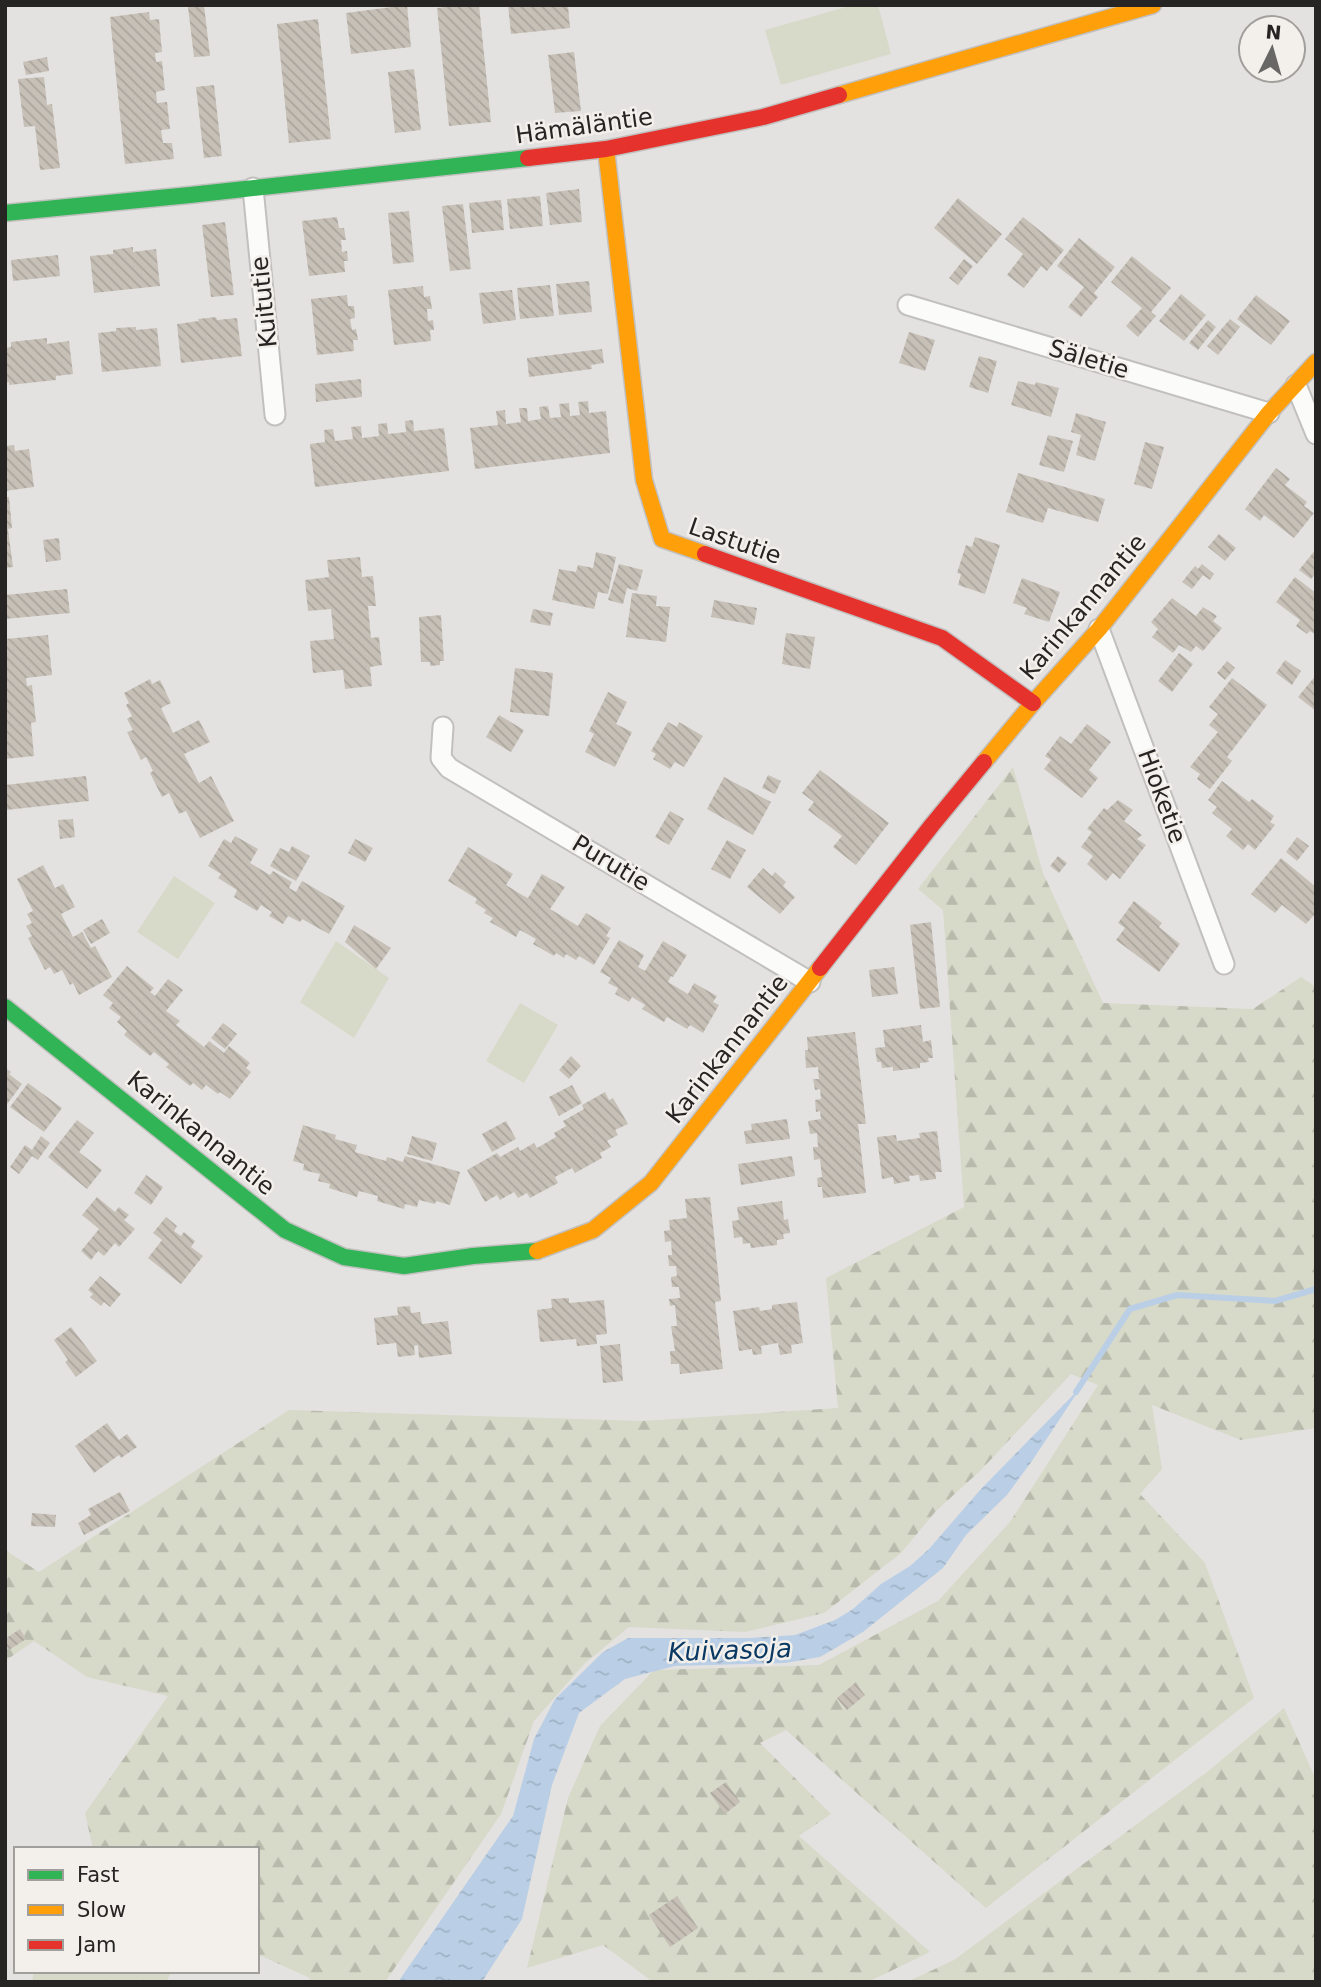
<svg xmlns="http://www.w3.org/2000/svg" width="1321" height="1987" font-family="'DejaVu Sans',sans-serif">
  <defs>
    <pattern id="forest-firs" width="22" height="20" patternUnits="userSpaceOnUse" patternTransform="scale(1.75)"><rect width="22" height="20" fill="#d7d9c9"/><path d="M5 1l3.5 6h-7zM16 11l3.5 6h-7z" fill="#b8baac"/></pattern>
    <pattern id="water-ripples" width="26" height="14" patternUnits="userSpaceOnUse" patternTransform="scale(1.75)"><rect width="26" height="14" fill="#bacfe6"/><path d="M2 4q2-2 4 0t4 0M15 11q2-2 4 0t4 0" fill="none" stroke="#a0b2c5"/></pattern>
    <pattern id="building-back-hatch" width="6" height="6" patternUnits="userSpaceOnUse" patternTransform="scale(1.75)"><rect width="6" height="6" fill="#c6c0b7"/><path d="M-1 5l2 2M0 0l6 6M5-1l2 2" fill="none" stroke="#aaa59d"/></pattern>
  </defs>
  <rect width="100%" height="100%" fill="#e4e2e0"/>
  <path fill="url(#forest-firs)" d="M1013,767L1043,873L1103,1003L1253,1009L1301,977L1316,987V1428L1241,1440L1152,1405L1162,1469L1140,1494L1205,1563L1254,1698L986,1908L786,1730L760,1743L831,1814L799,1836L930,1952L868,1982H653L603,1945L527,1968L568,1798L600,1726L654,1670L819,1665L938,1601L1010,1522L1098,1385L1071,1374L981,1470L936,1511L901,1553L824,1613L745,1632L629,1627L585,1663L534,1721L501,1814L385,1982H309L310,1978L257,1954V1849H93L85,1813L168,1696L87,1677L34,1641L5,1661V1550L39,1572L289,1410L642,1421L838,1408L826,1278L964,1207L943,910L918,889Z
    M1284,1708L1316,1780V1982H907L954,1960L1207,1772Z
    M34,1971H172L166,1982H32Z"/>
  <path fill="#d7d9c9" d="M853,5H878L891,54L781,85L765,30Z
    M174,876L215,903L178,959L137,932Z
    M336,941L389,978L354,1038L300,1002Z
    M520,1003L558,1025L524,1083L486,1061Z"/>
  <path fill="url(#water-ripples)" d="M1081,1387L1032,1461L1007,1495L966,1535L943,1568L863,1632L820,1657L785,1663L675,1666L625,1679L579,1713L552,1785L522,1919L482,1982H398L513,1816L534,1739L555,1699L603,1652L628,1638H750L795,1635L835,1620L853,1609L881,1584L910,1566L929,1549L980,1490Z"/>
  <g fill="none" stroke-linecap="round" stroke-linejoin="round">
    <path stroke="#bacfe6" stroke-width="6" d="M1076,1392L1130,1309L1177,1295L1275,1301L1316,1289"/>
  </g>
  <path fill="url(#building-back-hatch)" d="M204,5L210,56L194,57L188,7Z
    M407,5L411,47L351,54L346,13Z
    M462,5H479L491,122L449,126L437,8Z
    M508,5H568L570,28L511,34Z
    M149,12L150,20L159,19L162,52L155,53L156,62L162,61L165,90L156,92L157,103L167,102L170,129L161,130L163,143H172L174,159L125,164L110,17Z
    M318,19L331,139L289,143L277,24Z
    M574,52L581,111L555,113L548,55Z
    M47,57L49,71L26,75L23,62Z
    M414,69L421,130L395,133L388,72Z
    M44,77L47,105L52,104L60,168L40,170L35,126L24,127L18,79Z
    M214,85L222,156L204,158L196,87Z
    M579,189L582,222L550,225L546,193Z
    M540,196L543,226L510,229L507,199Z
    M958,198L1002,234L977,264L934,228Z
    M501,200L504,230L472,233L469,203Z
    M463,204L471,269L450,271L442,206Z
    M409,211L414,262L393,264L388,213Z
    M337,217L339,228H344L346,240H341L342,252L347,251L348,261H344L345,272L309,276L302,221Z
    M1023,217L1064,250L1047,271L1041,266L1024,288L1007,275L1023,254L1005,239Z
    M225,222L234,295L211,297L202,225Z
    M1079,238L1115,267L1094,293L1098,297L1081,317L1068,307L1084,287L1057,266Z
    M133,247V252L156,249L160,286L94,293L90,256L113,254V250Z
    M58,255L60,276L13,281L11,260Z
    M1132,256L1171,288L1151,312L1156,316L1138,337L1126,326L1142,308L1111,282Z
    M964,259L973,266L958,285L949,278Z
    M589,281L592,312L559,315L556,284Z
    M550,285L554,316L520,319L517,288Z
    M423,286L424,297L430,296L432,309H427L428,321L433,320L434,330H430L431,341L394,345L388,290Z
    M512,290L516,320L483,324L479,293Z
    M1181,294L1206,315L1184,341L1159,321Z
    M347,295L348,306H354L355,318L350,319L352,330L356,329L358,340H353L354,351L317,355L311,299Z
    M1256,295L1290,321L1271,345L1237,319Z
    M216,317L217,320L237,318L242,356L181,363L177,324L199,321L198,319Z
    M1230,319L1240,327L1218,355L1207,346Z
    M1208,320L1216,327L1198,350L1189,343Z
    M136,327V330L157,328L161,366L102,372L98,333L116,331V328Z
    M909,332L935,340L925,371L899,363Z
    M47,338V344L69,341L73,374L56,376V380L9,385V382L5,383V348L11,347V342Z
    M602,349L604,363L591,365L592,369L529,377L527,358Z
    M979,356L997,361L988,393L969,387Z
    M361,379L362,397L316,402L315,384Z
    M1018,381L1035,385L1036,382L1059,388L1051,417L1011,405Z
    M588,401L589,413L606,411L610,453L475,469L470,428L498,425L496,411L505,410L506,424L521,422L519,408H527L528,421L541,419L539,407L548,406L550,418L561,417L559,404L569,403L570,416L580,415L578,402Z
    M1076,413L1106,422L1095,461L1076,455L1081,435L1071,432Z
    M413,420L414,431L444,428L449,471L315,487L310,444L325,442L324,430L333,429L335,441L353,439L351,427L361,426L362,438L379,436L378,424L387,423L388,434L406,432L405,421Z
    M1048,435L1073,441L1064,472L1039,465Z
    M1145,442L1164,447L1152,489L1134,484Z
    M14,445L15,451L29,449L34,487L5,491V446Z
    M1276,468L1290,479L1285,485L1307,502L1304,506L1314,513L1294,538L1264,515L1260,521L1245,509Z
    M1018,473L1105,499L1098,522L1048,508L1043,523L1006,512Z
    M5,497H9L12,528L8,529L13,567L5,568Z
    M1219,534L1236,548L1225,561L1208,547Z
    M975,537L1000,545L985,594L958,585L961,574L957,573L966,545L972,547Z
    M59,538L61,560L46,562L43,540Z
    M1316,549V573L1311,579L1299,570Z
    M596,552L616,557L608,594L598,592L594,609L552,600L559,569L576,572L578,565L593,568Z
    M360,557L362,577L373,576L376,606H368L371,638L379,637L382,665L370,667L372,686L345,689L343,670L313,673L310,641L334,639L331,609L308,611L305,580L329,577L327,560Z
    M619,564L643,570L637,591L627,588L623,604L608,600Z
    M1202,564L1214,574L1210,580L1203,575L1192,589L1182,582L1195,566L1198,569Z
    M1295,577L1316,593V635L1310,631L1307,634L1296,626L1300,620L1276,602Z
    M1022,578L1060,592L1049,622L1024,614L1027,608L1013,603Z
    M67,589L70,613L5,619V595Z
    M632,593L657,596L656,606L670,607L666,642L626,637Z
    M1172,598L1196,616L1203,607L1217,616L1213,621L1222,628L1203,651L1196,646L1191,652L1179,645L1173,653L1152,637L1158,629L1151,622Z
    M714,600L757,608L754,625L711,617Z
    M533,609L553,613L550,626L530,622Z
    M441,615L444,661H440V665L430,666V662H421L419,617Z
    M786,633L815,637L810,669L782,664Z
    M48,635L52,675L26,678L27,686L32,685L36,722L31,723L34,756L5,759V639Z
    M1179,653L1193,664L1172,692L1158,681Z
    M1285,660L1301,671L1292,685L1276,673Z
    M1227,661L1235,668L1225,680L1217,673Z
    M515,668L553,673L549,716L510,712Z
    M1316,675V711L1298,697Z
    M1232,678L1267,705L1227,757L1232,761L1210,789L1197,779L1200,774L1190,767L1218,732L1209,725L1218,714L1209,707Z
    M150,679L152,684L160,680L171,703L161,708L173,733L199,720L210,742L184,754L199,783L211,776L234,821L200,838L186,811L179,814L169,793L162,797L150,773L153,771L146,757L141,760L127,732L133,730L127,719L132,716L126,705L129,703L124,693Z
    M608,692L627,702L616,724L632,732L615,767L585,752L594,734L589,731Z
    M499,715L524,730L511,752L486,737Z
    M668,722L677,727L679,722L703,736L684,767L675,762L670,769L653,759L656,754L651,751Z
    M1087,724L1111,742L1089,770L1098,778L1082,798L1044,769L1051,760L1045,756L1060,736L1071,744Z
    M820,770L889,823L856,865L833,847L842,836L808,810L814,802L802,793Z
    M768,775L781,781L775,794L762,788Z
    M86,776L89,801L6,810L5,785Z
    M724,777L771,802L753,835L707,809Z
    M1222,781L1249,802L1252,799L1274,816L1270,822L1275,825L1255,850L1248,844L1243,850L1226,836L1232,829L1212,813L1217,807L1208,800Z
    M1118,800L1133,810L1124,821L1142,835L1137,839L1146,845L1120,879L1113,873L1106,881L1087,864L1093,856L1081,847L1092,832L1087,829L1104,808L1107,810Z
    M670,811L684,819L669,845L655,837Z
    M73,819L75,837L60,839L58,820Z
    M235,836L258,849L250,863L270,875L273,871L292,882L289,888L296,892L302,881L345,906L329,934L302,919L300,922L288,916L283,924L269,916L272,912L261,905L257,911L234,897L237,890L218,878L221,874L208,866L224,839L231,843Z
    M1297,837L1309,846L1297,861L1286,852Z
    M355,839L373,848L365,862L348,853Z
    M727,840L746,850L730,879L711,869Z
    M292,846L310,856L296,881L270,866L280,848L289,852Z
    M468,847L513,874L506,885L522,895L528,898L542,874L565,887L550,909L578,926L586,913L611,928L606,936L610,938L594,965L579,956L576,960L566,954L564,958L556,953L554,956L533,944L536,939L520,930L516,937L490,922L493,918L484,913L486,910L475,903L477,899L448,881Z
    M1058,856L1067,863L1059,873L1050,866Z
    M1281,858L1316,887V913L1306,924L1282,905L1275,913L1251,894Z
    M43,865L55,888L63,884L75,907L61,914L73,937L82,932L91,948L95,946L112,977L79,995L73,983L70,985L62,970L54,974L50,967L45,970L28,938L32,936L26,926L32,923L27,914L33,911L17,879Z
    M763,868L772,876L775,872L786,882L783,886L795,897L780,914L747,887Z
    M1134,901L1162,923L1159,927L1180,944L1159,972L1116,940L1125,928L1118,923Z
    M102,919L110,933L91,944L83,930Z
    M931,922L940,1007L920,1009L910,925Z
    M354,925L391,948L376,969L345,942Z
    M619,940L644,955L638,967L645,971L663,941L687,955L673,977L671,976L668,982L688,994L694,983L717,996L713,1002L719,1005L703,1033L690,1025L687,1029L667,1017L664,1022L642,1009L645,1005L632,997L629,1002L615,994L618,988L608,983L611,978L600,972Z
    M127,966L154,988L150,992L155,996L168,979L183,990L166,1011L180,1021L176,1025L204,1047L209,1041L224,1053L229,1046L250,1063L246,1068L251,1072L230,1099L220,1092L218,1094L206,1085L202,1090L193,1083L190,1086L166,1067L169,1064L154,1052L150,1056L124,1035L127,1031L117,1022L121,1017L109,1008L113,1003L103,995Z
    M894,967L898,994L872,997L869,970Z
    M223,1023L237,1034L225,1049L211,1038Z
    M921,1025L923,1042L931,1040L933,1058H928L929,1062L920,1063V1068L893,1071V1067L882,1068L881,1062H877L875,1048L885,1047L883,1030Z
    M855,1032L866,1124H858L866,1193L823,1198L822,1187H818L817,1178L822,1177L820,1159L814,1160L813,1147H818L817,1133L810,1134L808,1121L821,1119L820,1111L816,1112L815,1100L821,1099L820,1089L815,1090L813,1079H819L818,1067L806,1068L805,1050H808L807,1037Z
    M571,1056L581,1066L569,1079L559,1070Z
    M5,1068L11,1072L9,1074L22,1084L5,1107Z
    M28,1083L62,1108L44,1132L10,1107Z
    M572,1085L582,1103L559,1116L549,1097Z
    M605,1092L609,1100L613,1098L628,1124L615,1130L618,1135L607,1141L611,1147L600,1153L602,1158L575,1173L572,1168L555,1177L558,1183L530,1198L527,1193L518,1198L514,1192L500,1200L497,1195L485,1202L467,1170L497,1153L500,1157L518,1147L520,1151L534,1143L537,1148L556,1137L554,1133L566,1126L563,1121L584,1109L582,1105Z
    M787,1119L790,1139L746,1144L744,1131L752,1130L751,1124Z
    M77,1120L94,1133L79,1152L102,1170L87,1189L48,1157Z
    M506,1121L516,1139L492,1152L482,1134Z
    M303,1125L336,1135L335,1139L357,1145L355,1152L386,1161L387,1157L403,1162L405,1156L460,1172L450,1205L436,1201L435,1204L419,1200L417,1207L405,1204L404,1209L377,1201L378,1196L359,1191L357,1197L329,1188L330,1184L318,1181L320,1174L303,1170L304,1164L293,1161Z
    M937,1131L942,1172H935L936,1179L920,1181L919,1175L909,1176L910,1181L894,1184L893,1177L882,1179L877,1137L896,1135L897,1141L920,1138L919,1133Z
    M41,1136L50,1143L38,1160L32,1156L19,1174L10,1167L25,1145L32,1150Z
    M412,1136L437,1143L432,1161L407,1154Z
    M792,1156L795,1176L741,1185L738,1164Z
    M146,1175L163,1187L151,1205L134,1193Z
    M97,1197L115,1212L119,1207L129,1215L124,1220L135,1229L119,1247L115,1243L104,1256L98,1251L91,1260L81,1251L99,1229L82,1215Z
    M710,1197L721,1301L715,1302L723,1369L680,1374L679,1364H671L670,1351H675L671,1326H677L675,1305L670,1306L669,1299L680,1298L679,1287H672L671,1277L677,1276L676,1266H669L668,1255H672L671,1241L665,1242L664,1231L670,1230L669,1220L687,1218L685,1199Z
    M782,1201L784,1220L788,1219L790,1233L783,1234L784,1239L777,1240V1245L751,1248L750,1243L743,1244L742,1237L734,1238L732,1221L739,1220L737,1207Z
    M166,1217L177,1226L174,1231L181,1236L184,1232L195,1241L191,1247L203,1256L181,1284L148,1258L162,1240L153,1233Z
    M100,1276L121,1294L110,1307L104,1302L101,1306L90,1297L93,1294L88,1290Z
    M569,1298V1303L604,1300L607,1334L596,1335L597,1344L577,1346L576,1339L540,1342L537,1310L552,1308L551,1299Z
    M797,1302L803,1343L791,1345L792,1353L780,1355L778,1343L761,1346L762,1354L753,1355L752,1349L739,1351L733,1311L759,1307L760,1311L772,1309V1305Z
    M410,1306L411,1313L420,1312L422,1324L448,1321L452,1354L419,1358L418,1345L414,1346L415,1355L398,1357L396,1343L377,1345L374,1318L398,1315L397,1307Z
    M71,1327L97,1361L76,1377L65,1362L68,1360L54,1340Z
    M620,1344L623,1381L603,1383L600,1346Z
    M107,1423L119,1440L127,1434L137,1447L121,1458L119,1455L94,1473L75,1446Z
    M120,1492L130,1511L84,1535L78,1523L91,1515L88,1509Z
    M32,1513L56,1515L55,1527L31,1526Z
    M20,1629L26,1639L9,1650L5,1644V1639Z
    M855,1683L865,1695L847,1710L837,1698Z
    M726,1782L740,1802L725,1814L710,1793Z
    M677,1896L698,1928L670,1947L649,1915Z"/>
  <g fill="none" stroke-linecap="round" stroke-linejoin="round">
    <defs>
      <path id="street" d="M253,188L275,415
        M908,305L1269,413
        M1296,385L1316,434
        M1099,629L1224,964
        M443,727L441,758L449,768L810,982"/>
      <path id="fast" d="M5,213L190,195L528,158
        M5,1007L285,1230L344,1257L404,1266L473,1256L537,1251"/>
      <path id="slow" d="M839,95L1153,5
        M606,149L644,480L662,539L705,554
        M984,762L1033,703L1099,629L1269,413L1316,362
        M537,1251L593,1230L651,1183L820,968"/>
      <path id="jam" d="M528,158L606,149L763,117L839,95
        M705,554L942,638L1033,703
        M820,968L932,825L984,762"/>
    </defs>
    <use href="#street" stroke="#c1c0bf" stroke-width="23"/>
    <use href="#fast" stroke="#c1c0bf" stroke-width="19"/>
    <use href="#slow" stroke="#c1c0bf" stroke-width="19"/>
    <use href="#jam" stroke="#c1c0bf" stroke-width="19"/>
    <use href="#street" stroke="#fbfbfa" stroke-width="19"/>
    <use href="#fast" stroke="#30b455" stroke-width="16"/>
    <use href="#slow" stroke="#ff9f0a" stroke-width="16"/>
    <use href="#jam" stroke="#e5322d" stroke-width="16"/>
  </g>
  <g text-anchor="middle" stroke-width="5" stroke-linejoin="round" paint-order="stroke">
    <g font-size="24" fill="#262523" stroke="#f3f0ec">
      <text transform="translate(584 126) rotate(-8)" y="8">Hämäläntie</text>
      <text transform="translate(264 302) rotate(-96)" y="8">Kuitutie</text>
      <text transform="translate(1089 359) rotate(17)" y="8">Säletie</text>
      <text transform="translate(735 541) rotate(19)" y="8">Lastutie</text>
      <text transform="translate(1083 607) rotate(-50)" y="8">Karinkannantie</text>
      <text transform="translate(1162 796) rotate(70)" y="8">Hioketie</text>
      <text transform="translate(611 863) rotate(31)" y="8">Purutie</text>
      <text transform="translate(727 1049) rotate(-52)" y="8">Karinkannantie</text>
      <text transform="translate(201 1133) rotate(39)" y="8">Karinkannantie</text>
    </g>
    <g font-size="26" font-style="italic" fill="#093863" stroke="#f3f0ec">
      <text transform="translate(730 1650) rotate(-2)" y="9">Kuivasoja</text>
    </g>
  </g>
  <rect width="1321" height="1987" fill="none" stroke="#262523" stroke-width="14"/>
  <rect x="14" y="1847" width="245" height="126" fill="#f3f0ec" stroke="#a19f9c" stroke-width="2"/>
  <rect x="28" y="1870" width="35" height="10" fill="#30b455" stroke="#a19f9c" stroke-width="2"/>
  <text x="77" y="1882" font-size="21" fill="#262523">Fast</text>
  <rect x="28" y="1905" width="35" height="10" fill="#ff9f0a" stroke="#a19f9c" stroke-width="2"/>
  <text x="77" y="1917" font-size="21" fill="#262523">Slow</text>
  <rect x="28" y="1940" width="35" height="10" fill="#e5322d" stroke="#a19f9c" stroke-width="2"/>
  <text x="77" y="1952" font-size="21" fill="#262523">Jam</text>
  <g transform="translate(1272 49) rotate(5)"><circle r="33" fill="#f3f0ec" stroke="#a19f9c" stroke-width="2"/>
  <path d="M0-5L12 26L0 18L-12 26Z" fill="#686765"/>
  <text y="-10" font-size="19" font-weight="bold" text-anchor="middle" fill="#262523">N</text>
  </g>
</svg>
